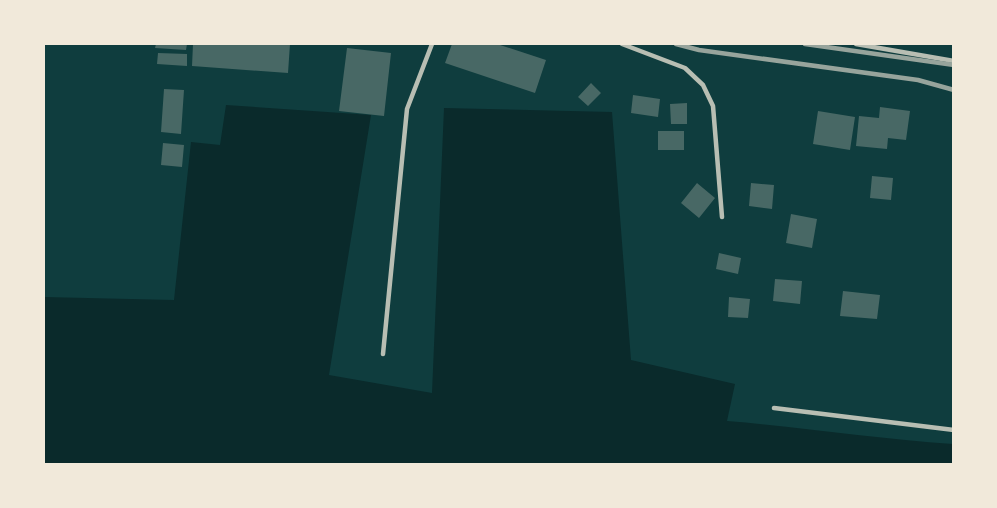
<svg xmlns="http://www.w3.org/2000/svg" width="997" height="508" font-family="'Asap Condensed',sans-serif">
  <rect width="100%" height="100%" fill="#0f3d3e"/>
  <path fill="#0a2a2b" d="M226,105L371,115L329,375L432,393L444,108L612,112L631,360L735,384L727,421C802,427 878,439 953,444V464H44V297L174,300L191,142L220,145Z"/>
  <path fill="#486865" d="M156,44H187L186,50L155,48Z
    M193,44H290L288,73L192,66Z
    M452,44H497L546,60L535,93L445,63Z
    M347,48L391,53L384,116L339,111Z
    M158,53L187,54V66L157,64Z
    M591,83L601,93L588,106L578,97Z
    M164,89L184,90L181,134L161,132Z
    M633,95L660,99L658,117L631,113Z
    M687,103V124H671L670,104Z
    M880,107L910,111L906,140L888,138L887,149L856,146L859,116L879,118Z
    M818,111L855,117L850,150L813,144Z
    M658,131H684V150H658Z
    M163,143L184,145L182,167L161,165Z
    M872,176L893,178L891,200L870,198Z
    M697,183L715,198L699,218L681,203Z
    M751,183L774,185L772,209L749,206Z
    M791,214L817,219L812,248L786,243Z
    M719,253L741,258L738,274L716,269Z
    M775,279L802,281L800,304L773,301Z
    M843,291L880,295L877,319L840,316Z
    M729,297L750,299L748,318L728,317Z"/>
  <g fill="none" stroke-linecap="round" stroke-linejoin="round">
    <path stroke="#b8beb3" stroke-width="4.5" d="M622,44L685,68L703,85L713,106L722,217
      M856,44L954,61
      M383,354L407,109L432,44
      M774,408L954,430"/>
    <path stroke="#97a49c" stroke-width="4.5" d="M676,44L699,50L918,80L954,90
      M805,44L954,65"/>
  </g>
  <rect width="997" height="508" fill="none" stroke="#f1e9da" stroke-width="90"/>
</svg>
